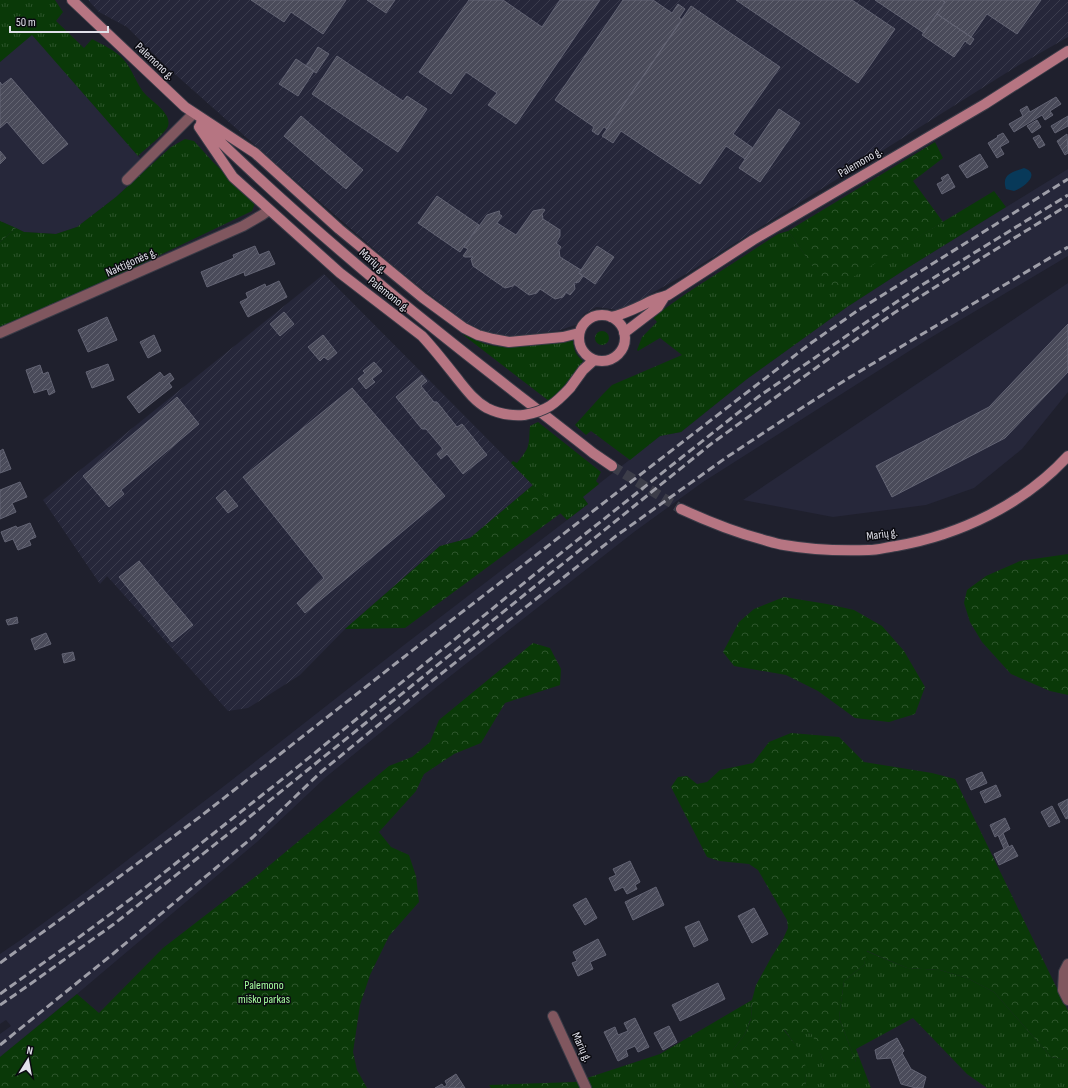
<svg xmlns="http://www.w3.org/2000/svg" width="1068" height="1088" font-family="'Sofia Sans Condensed',sans-serif">
  <defs>
    <pattern id="industrial-furrows" width="10" height="10" patternUnits="userSpaceOnUse"><rect width="10" height="10" fill="#26273a"/><path d="M-1 1l2-2M0 10L10 0M9 11l2-2" fill="none" stroke="#3b3c4d"/></pattern>
    <pattern id="grass-tufts" width="24" height="20" patternUnits="userSpaceOnUse"><rect width="24" height="20" fill="#0a3908"/><path d="M3 7l-1-3M5 7V3M7 7l1-3M15 17l-1-3M17 17v-4M19 17l1-3" fill="none" stroke="#2d552c"/></pattern>
    <pattern id="forest-crowns" width="20" height="18" patternUnits="userSpaceOnUse"><rect width="20" height="18" fill="#0a3908"/><path d="M2 6a3 3 0 1 1 6 0M12 15a3 3 0 1 1 6 0" fill="none" stroke="#2d552c"/></pattern>
    <pattern id="building-hatch" width="6" height="6" patternUnits="userSpaceOnUse"><rect width="6" height="6" fill="#4a4b5a"/><path d="M-1 1l2-2M0 6l6-6M5 7l2-2" fill="none" stroke="#646572"/></pattern>
  </defs>
  <rect width="100%" height="100%" fill="#1f202d"/>
  <path fill="#26273a" d="M32,34L138,156L149,166L116,197L77,227L56,234L24,232L0,221V62Z
    M1068,169V256L925,341L703,482L634,532L439,685L326,777L257,842L77,994L0,1057V1034L11,1026L6,1020L0,1024V954L19,941L87,891L228,783L404,645L588,504L582,497L660,436L681,432L747,379L847,307L909,267Z
    M1068,283V392L1022,449L974,488L926,505L833,517L743,500Z"/>
  <path fill="url(#industrial-furrows)" d="M88,0H1068V37L1014,68L686,274L645,297L628,308L616,310L605,308L596,307L584,314L575,325L557,331L509,337L486,332L466,323L396,268L274,162L167,67L127,27L99,12Z
    M324,274L533,485L470,538L440,546L345,629L300,675L248,708L228,711L107,576L100,584L43,500Z"/>
  <path fill="url(#grass-tufts)" d="M0,0H55L63,12L56,21L84,48L92,39C103,45 115,50 123,59C133,69 136,85 146,95C153,102 172,114 168,126C166,133 144,150 138,156L32,35L0,62Z
    M185,139L194,141L213,162L255,203L252,211L135,267L0,327V242L16,228L24,232L56,234L77,227L116,197L171,147Z
    M994,191L1006,207L909,267L847,307L747,379L681,432L660,436L630,460L591,431L586,435L575,425L603,394L612,385L682,355L660,338L638,351L637,350L642,337L657,322L653,317L687,293L778,234L788,231L830,290Z
    M595 338a7 7 0 1 1 14 0a7 7 0 1 1-14 0Z
    M462,334C470,337 478,341 485,344C509,351 548,343 573,340C574,350 575,354 583,361L557,395L549,401Z
    M538,422L601,472L596,481L599,484L583,497L588,504L567,520L511,463L513,461L517,463C520,459 524,454 527,449C530,442 529,434 530,426Z
    M866,951L907,968L940,970L967,978L994,992L1051,1057L1068,1060V1088H987L967,1074L913,1018L856,1049L871,1088H806L804,1057L784,1029L813,1034L823,1061L856,1062L839,1018L844,981L864,965Z
    M752,1000L751,1018L745,1034L733,1050L732,1079L737,1088H593L587,1078L660,1054Z"/>
  <path fill="url(#forest-crowns)" d="M935,142L943,158L913,181L943,222L830,291L788,231Z
    M0,221L16,228L0,242Z
    M533,485L561,513L405,628L345,629L440,546L470,538Z
    M1068,554V695L1050,691L1011,674L982,642L970,622L964,603L967,590L986,576L1020,561Z
    M784,597L827,604L854,610L882,626L904,651L925,687L915,714L889,722L855,718L818,691L786,675L734,666L723,652L739,622L754,609Z
    M533,643L550,648L561,669L560,685L505,703L481,743L454,754L424,774L416,791L379,832L391,847L409,855L416,876L419,902L389,936L370,975L360,1005L353,1052L357,1070L367,1088H0V1057L77,994L99,1013L163,948L259,874L389,766L412,757L430,742L439,720Z
    M791,733L839,737L864,762L932,773L955,779L1068,1011V1060L1051,1057L994,992L967,978L940,970L907,968L867,951L864,965L844,981L839,1018L856,1062L844,1074L823,1061L812,1034L784,1030L805,1057L806,1088H737L732,1079L729,1062L733,1050L745,1034L751,1019L752,1000L756,985L772,956L783,939L788,928L787,920L758,870L749,864L719,861L707,857L671,787L678,777L687,776L697,784L707,782L720,770L753,763L769,742Z
    M587,1078L593,1088H491L489,1085L575,1082Z"/>
  <path fill="#083959" d="M1024,168C1042,174 1023,188 1014,191L1006,189C1001,174 1013,172 1024,168Z"/>
  <path fill="url(#building-hatch)" stroke="#636474" d="M251,0H346L323,34L291,12L284,22Z
    M367,0H395L386,13Z
    M469,0H503L542,27L560,0H600L516,124L488,105L497,93L466,72L451,94L419,72Z
    M623,0H653L672,13L678,4L685,9L679,18L682,20L607,129L604,127L598,135L592,131L594,127L555,100Z
    M736,0H852L895,29L858,83Z
    M875,0H942L945,2L924,33Z
    M942,0H1041L1017,34L987,14L971,37L937,14L945,2Z
    M691,6L780,67L733,134L753,148L745,159L726,146L700,184L621,131L613,143L602,136Z
    M937,14L974,39L970,45L965,41L954,57L922,35Z
    M318,47L329,54L316,73L306,66Z
    M337,56L403,101L407,96L427,109L398,152L312,94Z
    M296,59L314,71L298,96L279,84Z
    M11,78L68,144L43,164L7,122L0,128V82L2,85Z
    M1056,97L1061,104L1050,111L1053,115L1045,120L1042,115L1014,132L1009,124L1023,116L1020,110L1027,106L1030,112Z
    M779,109L800,123L760,182L739,168Z
    M301,116L363,170L346,189L284,136Z
    M1068,116V126L1055,133L1051,126Z
    M1037,120L1041,127L1032,133L1027,126Z
    M1003,133L1009,142L1000,147L1004,154L997,158L988,143L998,137L997,136Z
    M1067,134L1068,153L1065,155L1057,141Z
    M1039,135L1045,145L1039,148L1033,138Z
    M0,151L6,158L0,164Z
    M980,154L988,167L967,178L959,166Z
    M948,174L955,187L942,194L937,184L943,181L941,178Z
    M437,196L479,225L460,252L418,223Z
    M543,209L545,210L542,214L543,219L560,230V236L556,243L561,247L559,250L560,257L581,270L579,273L583,276L579,282L574,283L575,289L570,295L566,292L563,297L555,299L540,289L537,293L529,295L514,284L513,286L505,288L473,266L471,259L473,257H465L463,256L468,249L464,247L487,215L499,211L500,212L499,214L502,216L497,223L516,235L533,211Z
    M255,246L259,255L269,251L275,264L245,276L244,272L207,287L201,272L234,258L233,255Z
    M597,246L614,257L595,284L579,273Z
    M279,281L287,297L248,317L240,302L248,298L246,293L265,284L266,287Z
    M284,312L294,324L280,336L270,324Z
    M107,317L117,340L88,352L78,330Z
    M1068,324V372L1005,438L892,497L876,466L989,407Z
    M154,335L161,351L148,358L140,342Z
    M323,335L337,353L328,360L324,357L320,361L308,347Z
    M374,362L382,371L372,379L375,382L366,389L358,379L365,373L363,371Z
    M108,364L114,380L92,388L86,372Z
    M40,365L43,374L48,372L55,392L49,395L47,389L34,393L26,370Z
    M160,372L164,377L170,373L174,379L169,383L172,387L139,413L127,397Z
    M422,375L427,381L421,386L434,402H437L457,427L462,424L487,455L463,474L447,454L441,459L437,454L443,449L426,429H422L396,397Z
    M352,388L445,496L305,613L297,603L324,578L243,477Z
    M177,397L199,424L121,490L124,494L109,507L83,476Z
    M3,449L11,469L0,473V451Z
    M20,482L27,497L12,503L16,512L0,519V490Z
    M225,490L238,506L228,513L216,498Z
    M30,523L36,537L29,540L31,545L18,550L13,539L5,542L1,532L16,526L17,528Z
    M139,561L193,625L172,642L119,577Z
    M17,617L18,623L8,625L6,620Z
    M46,633L51,644L35,650L31,639Z
    M73,652L75,660L64,663L62,654Z
    M982,772L987,783L971,790L966,779Z
    M996,785L1001,796L985,803L980,792Z
    M1068,799V818L1066,819L1058,804Z
    M1052,806L1060,822L1049,827L1041,812Z
    M1005,818L1010,829L1003,833L1009,847L1012,845L1018,856L999,865L994,854L1004,849L998,835L995,837L990,825Z
    M630,861L640,882L635,885L637,889L627,894L623,887L615,891L609,878L616,875L613,869Z
    M656,887L664,905L633,920L625,902Z
    M586,898L597,918L585,925L573,905Z
    M754,908L768,934L752,943L738,916Z
    M699,921L708,940L694,947L685,927Z
    M598,939L606,955L590,962L593,969L578,976L572,963L577,961L573,952Z
    M718,983L725,999L680,1021L672,1005Z
    M635,1018L649,1047L638,1052L635,1046L626,1050L628,1056L618,1061L604,1032L615,1027L618,1035L628,1031L624,1023Z
    M669,1026L677,1042L663,1050L654,1033Z
    M897,1038L904,1051L902,1053L911,1069L926,1077L923,1088H916L901,1084L891,1058L877,1059L875,1050Z
    M456,1074L465,1088H435L442,1084L444,1087L447,1085L445,1081Z"/>
  <g fill="none" stroke-linecap="round" stroke-linejoin="round">
    <path stroke="#3c3d49" stroke-width="10" stroke-dasharray="10 5" stroke-linecap="butt" d="M612,466L681,509"/>
    <defs>
      <path id="street" d="M127,180L191,116
        M0,333L243,226L262,215L269,210
        M1068,964L1064,972L1063,990L1068,1000
        M553,1016L586,1088"/>
      <path id="secondary" d="M72,0L185,107L255,153L339,229L423,298L464,328L478,335L493,339L509,342L563,337L579,333
        M201,123C275,196 355,265 436,330C488,372 541,412 593,453L612,466
        M199,127L233,177L340,273L422,336C436,351 448,367 460,382C468,392 476,402 487,408C499,414 511,416 524,415
        M579 338a23 23 0 1 1 46 0a23 23 0 1 1-46 0Z
        M611,317C626,314 638,307 653,300C657,298 663,297 668,295L753,240L985,104L1068,51
        M624,333L658,307L665,296
        M570,388L583,370L594,360
        M681,509C709,522 734,532 764,540C771,542 777,544 784,545C812,550 841,551 869,550C878,550 887,547 896,546C960,535 1024,504 1068,456"/>
    </defs>
    <use href="#street" stroke="#3a3b47" stroke-width="12"/>
    <use href="#secondary" stroke="#3a3b47" stroke-width="12"/>
    <use href="#street" stroke="#80575f" stroke-width="10"/>
    <use href="#secondary" stroke="#b67582" stroke-width="10"/>
    <path stroke="#9e9ea8" stroke-width="3" stroke-dasharray="8 4" stroke-linecap="butt" d="M0,963L119,877L201,816L418,646L811,343L857,311L1068,179
      M0,994L74,941L132,898L295,769L556,557L758,397L865,323L922,285L1068,195
      M0,1005L29,985L114,924L237,827L711,444L838,352L894,313L985,256L1068,205
      M0,1045L114,953L253,837L321,772L432,681L616,536L727,457L786,418L847,379L1068,247"/>
    <defs>
      <path id="secondary-bridge" d="M524,415C547,411 555,404 570,388"/>
    </defs>
    <use href="#secondary-bridge" stroke="#3a3b47" stroke-width="12" stroke-linecap="butt"/>
    <use href="#secondary-bridge" stroke="#b67582" stroke-width="10"/>
  </g>
  <g text-anchor="middle" stroke-width="3" stroke-linejoin="round" paint-order="stroke">
    <g font-size="12" fill="#e1e1ea" stroke="#0a0a10">
      <text transform="translate(155 61) rotate(43)" y="4">Palemono g.</text>
      <text transform="translate(860 162) rotate(-30)" y="4">Palemono g.</text>
      <text transform="translate(373 261) rotate(41)" y="4">Marių g.</text>
      <text transform="translate(131 262) rotate(-24)" y="4">Naktigonės g.</text>
      <text transform="translate(389 294) rotate(38)" y="4">Palemono g.</text>
      <text transform="translate(882 534) rotate(-8)" y="4">Marių g.</text>
      <text transform="translate(582 1047) rotate(65)" y="4">Marių g.</text>
    </g>
    <g font-size="12" fill="#a6fe9f" stroke="#0a0a10">
      <text x="264" y="989">Palemono<tspan x="264" dy="14">miško parkas</tspan></text>
    </g>
  </g>
  <g transform="translate(28 1060) rotate(11)" stroke="#0a0a10" stroke-width="3" paint-order="stroke">
  <path d="M0-3L7 15L0 10L-7 15Z" fill="#e1e1ea"/>
  <text y="-6" font-size="11" font-weight="bold" text-anchor="middle" fill="#e1e1ea">N</text>
  </g>
  <path d="M10 26v6h98v-6" fill="none" stroke="#e1e1ea" stroke-width="2"/>
  <text x="16" y="26" font-size="12" fill="#e1e1ea" stroke="#0a0a10" stroke-width="3" paint-order="stroke">50 m</text>
</svg>
